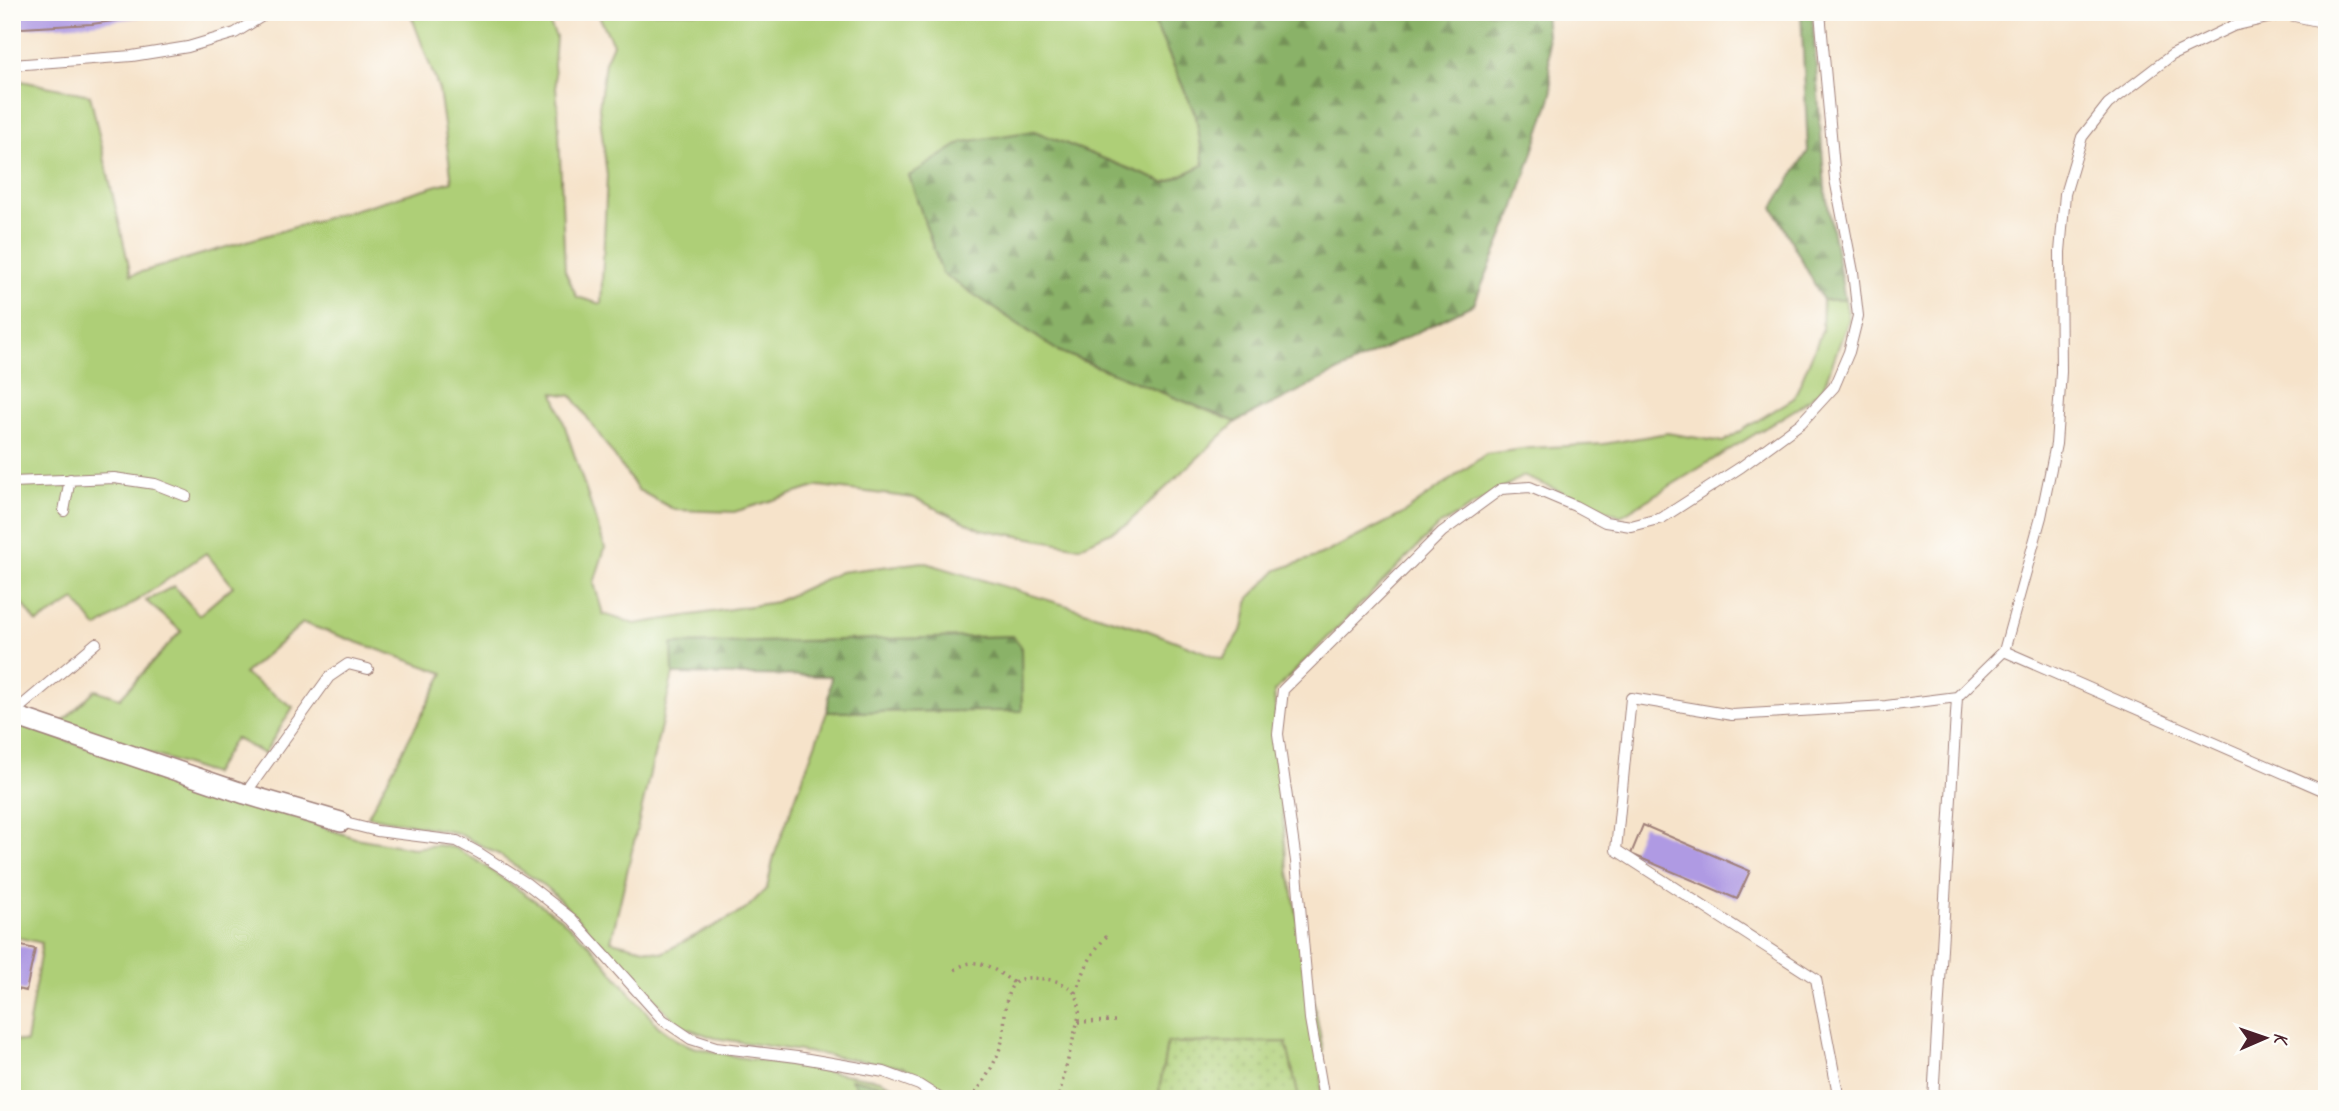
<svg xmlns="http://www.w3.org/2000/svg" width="2339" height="1111" font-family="Caveat,sans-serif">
  <defs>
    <pattern id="forest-firs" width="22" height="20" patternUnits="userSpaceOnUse" patternTransform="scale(1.75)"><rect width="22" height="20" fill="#8ab268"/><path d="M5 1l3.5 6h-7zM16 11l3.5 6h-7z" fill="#739056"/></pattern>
    <pattern id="park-dots" width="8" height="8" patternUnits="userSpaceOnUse" patternTransform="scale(1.75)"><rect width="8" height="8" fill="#aecf77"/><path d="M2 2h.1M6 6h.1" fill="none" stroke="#97b167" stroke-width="1.8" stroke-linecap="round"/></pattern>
  </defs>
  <rect width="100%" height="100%" fill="#fdfcf7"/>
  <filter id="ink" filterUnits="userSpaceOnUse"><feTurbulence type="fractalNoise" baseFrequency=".0143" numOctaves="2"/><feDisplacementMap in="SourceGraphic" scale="14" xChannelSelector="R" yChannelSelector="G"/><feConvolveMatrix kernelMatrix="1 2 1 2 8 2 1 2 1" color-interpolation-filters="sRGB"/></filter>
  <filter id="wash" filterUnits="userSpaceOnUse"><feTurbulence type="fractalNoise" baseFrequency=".00686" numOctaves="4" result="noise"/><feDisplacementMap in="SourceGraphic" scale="28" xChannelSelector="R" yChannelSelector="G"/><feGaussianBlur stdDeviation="1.57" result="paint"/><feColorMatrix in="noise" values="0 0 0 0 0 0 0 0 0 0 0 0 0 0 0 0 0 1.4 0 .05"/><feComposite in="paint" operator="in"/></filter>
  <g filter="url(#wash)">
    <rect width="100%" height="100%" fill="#f6e3ca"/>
    <path fill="#aecf77" stroke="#7c7751" stroke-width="2" fill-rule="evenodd" d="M410,12H544L556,37L554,65L558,109L565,271L577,297L601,304L607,176L599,108L605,62L613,44L597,12H1150L1196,116L1204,165L1165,183L1034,131L1058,351L1236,422L1126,525L1079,547L980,529L914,498L819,486L734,512L675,510L638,490L572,396L554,393L605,548L594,583L603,614L635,624L776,602L840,572L923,562L1144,629L1223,659L1243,628L1249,598L1277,570L1321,555L1401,515L1486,454L1530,448L1604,444L1667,433L1723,442L1794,398L1822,331L1823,300H1845L1849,319L1823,388L1799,407L1621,516L1523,476L1437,527L1274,692L1286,857L1323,1050L1321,1099H1299L1286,1042L1167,1043L1158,1099H958L903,1067L715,1038L680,1026L550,890L498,854L457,833L368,816L444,673L303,623L244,674L293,707L264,754L235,738L213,774L60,724L95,690L120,698L181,631L146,601L174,586L199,615L233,586L206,553L97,628L75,600L37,623L12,589V79L90,95L131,275L452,181L439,90ZM673,644L1022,710L827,712L774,856L767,888L745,910L662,953L611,941L673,674Z
      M12,722L355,838L413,848L438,845L455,848L476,860L560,918L591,946L658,1026L677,1040L693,1047L738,1057L880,1080L921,1099L887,1086L852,1080L864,1099H12V1040L26,1042L42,943L12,936Z"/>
    <path fill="url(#forest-firs)" stroke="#6a684a" stroke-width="2" d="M1150,12H1545L1552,94L1515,207L1474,304L1236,422L1058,351L942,273L909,176L963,142L1034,131L1165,183L1204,165L1196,116Z
      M1801,12H1812L1825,188L1845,300H1823L1773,207L1808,151Z
      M1013,636L1021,646L1022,711L827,712L831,676L673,674L672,644Z
      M851,1079L887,1086L921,1099H864Z"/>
    <path fill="url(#park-dots)" stroke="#7c7751" stroke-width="2" d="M1286,1042L1299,1099H1158L1167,1043Z"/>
    <g id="blocks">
      <path fill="#af9ae3" d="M12,12H162V14L92,24L21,28H12Z
        M1643,825L1750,871L1737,899L1631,854Z
        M13,944L35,949L26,991L12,988Z"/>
    </g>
  </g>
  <g filter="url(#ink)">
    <use href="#blocks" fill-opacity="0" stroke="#a0817a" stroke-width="2"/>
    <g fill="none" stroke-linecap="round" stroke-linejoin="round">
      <defs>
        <path id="service" d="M12,65L132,56L188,47L235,33L269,12
          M12,482L114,478L155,484L186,496
          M64,511L70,479
          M2004,651L2327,792
          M12,714L96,643
          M245,794L329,677L348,664L368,669
          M341,822L377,831L457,841L479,853L526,883L572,919L663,1020L691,1039L716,1047L797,1057L884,1072L919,1085L941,1099
          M1324,1099L1310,1019L1296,861L1278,734L1283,690L1442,532L1501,489L1530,487L1575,506L1605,522L1631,526L1662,518L1741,467L1801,423L1834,387L1849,352L1858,316L1853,272L1835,179L1820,12
          M1839,1099L1816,979L1616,850L1631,698L1732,715L1886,706L1957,697
          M1933,1099L1957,697L2004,651L2041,517L2056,444L2061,372L2060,252L2065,194L2082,137L2108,104L2172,55L2233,26L2285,14L2327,23"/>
        <path id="minor" d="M12,715L245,794L341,822"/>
      </defs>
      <use href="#service" stroke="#a0817a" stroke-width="12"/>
      <use href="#minor" stroke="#a0817a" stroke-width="22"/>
      <path stroke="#a0817a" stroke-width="3.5" stroke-dasharray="2 5" stroke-linecap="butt" d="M955,970C977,953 995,970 1014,983
        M1076,993C1084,971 1090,953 1107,936
        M1078,1022L1117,1021
        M972,1099C984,1081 997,1062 1002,1041C1008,1019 998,975 1033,978C1044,979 1055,979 1065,985C1078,992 1080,1002 1079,1016L1058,1099"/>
      <use href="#service" stroke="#fff" stroke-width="10"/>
      <use href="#minor" stroke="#fff" stroke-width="19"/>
    </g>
  </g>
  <rect width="2339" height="1111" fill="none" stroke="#fdfcf7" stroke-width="42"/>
  <g transform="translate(2265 1038) rotate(88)" stroke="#fdfcf7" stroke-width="5" paint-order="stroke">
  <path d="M0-5L12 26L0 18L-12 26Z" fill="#4a1f2b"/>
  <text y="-10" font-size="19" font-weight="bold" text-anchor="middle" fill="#4a1f2b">K</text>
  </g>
</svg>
